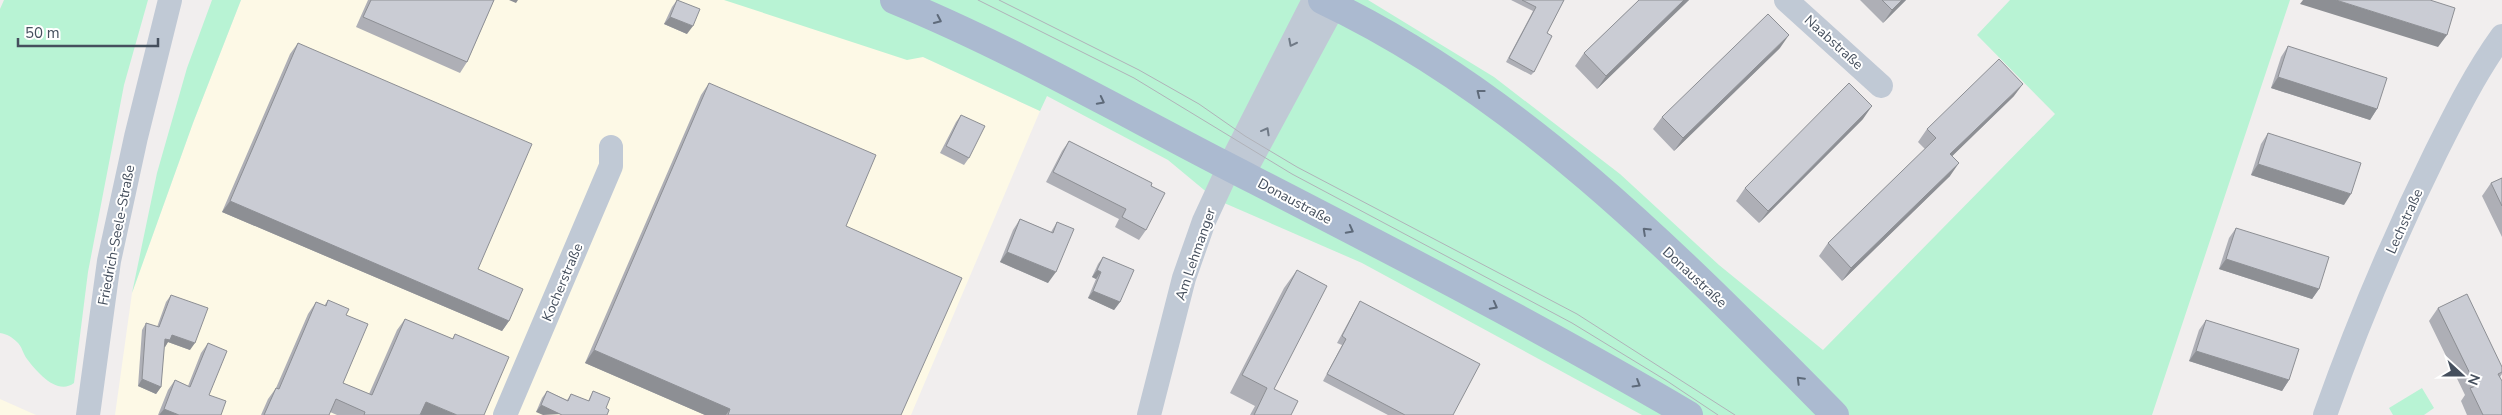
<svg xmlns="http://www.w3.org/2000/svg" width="2502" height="415" font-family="'Nunito Sans',sans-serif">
  <rect width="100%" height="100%" fill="#f1eeee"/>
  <path fill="#fdf9e6" d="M241,0H752L923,57L1040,111L911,415H115L132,293L193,123Z
    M0,399L36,415H0Z"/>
  <path fill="#b8f3d4" d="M4,0H148L124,85L88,272L74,383C57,396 37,372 27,359C23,354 22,346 17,342C12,337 7,334 0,333V9Z
    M212,0H241L193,123L132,293L157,173L187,68Z
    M724,0H1368L1494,77L1620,174L1719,265L1823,350L2055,114L1977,35L2010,0H2290L2152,415H1642L1362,263L1215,199L1168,160L1047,96L1040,111L923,57L907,60Z
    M2422,388L2434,408L2424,415H2393L2389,408Z"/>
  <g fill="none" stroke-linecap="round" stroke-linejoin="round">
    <path stroke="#c0c9d5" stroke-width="24" d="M1786,0L1881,86
      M1248,165L1337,0
      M88,415L109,261L136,137L170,0
      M505,415L611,166V147
      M1149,415L1184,278L1204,221L1229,167L1314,0
      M2325,415C2357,325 2394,237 2436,152C2456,112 2476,72 2502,36"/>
    <path stroke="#abbad0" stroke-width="28" d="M894,0C1006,46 1113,107 1221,163C1378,244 1537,325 1689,415
      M1322,0C1521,94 1682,260 1835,415"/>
    <path stroke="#b0b2b9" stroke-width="1" d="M978,0L1134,78L1292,174L1572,323L1667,381L1718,415
      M999,0L1139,70L1199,104L1245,136L1297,167L1577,314L1735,415"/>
  </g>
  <path fill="#aeafb6" d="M368,0H494L467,62L460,73L356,27Z
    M677,0L687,34L664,24L672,7Z
    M1511,0H1564L1547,33L1534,72L1531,75L1506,62L1533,11Z
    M1639,0H1689L1597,89L1575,66L1584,53Z
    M1860,0H1906L1883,23Z
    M298,43L509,321L502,331L222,212L290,54Z
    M2288,46L2377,109L2370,120L2271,88L2281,57Z
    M1780,48L1674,151L1653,129L1662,117Z
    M709,83L846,226L901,415H705L585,363L701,95Z
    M2014,96L1952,156L1950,176L1842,281L1819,256L1828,243L1925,149L1918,142L1927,129Z
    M961,115L969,158L964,165L940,153L956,122Z
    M1863,119L1759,223L1736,201L1745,188Z
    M2268,133L2344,205L2251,175L2261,144Z
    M1069,141L1151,186L1146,230L1139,240L1115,227L1119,219L1046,182L1062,151Z
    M2502,178V237L2482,196L2491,183Z
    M1020,219L1051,232L1057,222L1048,283L1000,262L1013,230Z
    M2236,228L2319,289L2312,299L2219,269L2229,238Z
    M1103,257L1120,302L1114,310L1088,298L1096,279L1092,277L1098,264Z
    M1297,270L1274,389L1291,415H1250L1255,406L1230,393L1284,288Z
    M171,295L190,350L168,342L165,347L164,346L161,387L156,394L138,386L142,330L146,323L157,327L166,302Z
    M328,300L346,315L343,383L369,394L397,330L405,319L452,339L455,334L420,415H337L330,412L329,415H261L268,399L276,388L308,314L316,302L324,306Z
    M1360,301L1453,415H1388L1323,381L1342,345L1337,343L1356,308Z
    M2438,308L2502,367V374L2500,377L2502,415H2467L2461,401L2465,395L2429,321Z
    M2206,320L2289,380L2282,391L2189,361L2199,330Z
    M208,343L209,395L221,415H158L168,390L175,380L188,386L201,353Z
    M547,391L567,400L571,394L588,401L593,391L610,398L536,412L542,398Z"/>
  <path fill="#8d8f94" d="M509,0H518L516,3Z
    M1684,0H1689L1597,89L1606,76Z
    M1902,0H1906L1883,23L1892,10Z
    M2303,0H2336L2447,35L2438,47L2300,4Z
    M670,17L693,26L687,34L664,24Z
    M1789,35L1780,48L1674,151L1683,138Z
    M2278,77L2377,109L2370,120L2271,88Z
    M2023,84L2014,96L1941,167L1950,154Z
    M1872,106L1863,119L1759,223L1768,211Z
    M1959,163L1950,176L1842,281L1851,268Z
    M2258,164L2351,194L2344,205L2251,175Z
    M230,201L509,321L502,331L222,212Z
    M1007,252L1056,272L1048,283L1000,262Z
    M2226,259L2319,289L2312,299L2219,269Z
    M1097,270L1101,272L1096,279L1092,277Z
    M1093,291L1120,302L1114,310L1088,298Z
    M172,335L195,343L190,350L168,342L165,347L160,346L165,339Z
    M594,350L730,409L726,415H705L585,363Z
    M2196,351L2289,380L2282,391L2189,361Z
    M142,379L161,387L156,394L138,386Z
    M426,402L457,415H421L417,413Z
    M541,405L563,414L543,415L536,412Z
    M164,409L179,415H159Z"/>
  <path fill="#caccd4" stroke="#8d8f94" d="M371,0H494L467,62L363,17Z
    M677,0L700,9L693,26L670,17Z
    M1522,0H1564L1547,33L1552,36L1534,72L1509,58L1536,7Z
    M1639,0H1684L1606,76L1584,53Z
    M1882,0H1902L1892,10Z
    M2336,0H2430L2455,8L2447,35Z
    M1768,14L1789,35L1683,138L1662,117Z
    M298,43L532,144L478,269L523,289L509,321L230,201Z
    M2288,46L2387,78L2377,109L2278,77Z
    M1999,59L2023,84L1950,154L1959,163L1851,268L1828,243L1936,138L1927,129Z
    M709,83L876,155L846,226L962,278L901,415H728L730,409L594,350Z
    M1849,83L1872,106L1768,211L1745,188Z
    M961,115L985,126L969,158L946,146Z
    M2268,133L2361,163L2351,194L2258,164Z
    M1069,141L1152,183L1151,186L1165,193L1146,230L1122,217L1126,209L1053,172Z
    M2502,178V206L2491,183Z
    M1020,219L1053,233L1057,222L1074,229L1056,272L1007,252Z
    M2236,228L2329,257L2319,289L2226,259Z
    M1103,257L1134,270L1120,302L1093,291L1101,272L1097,270Z
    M1297,270L1327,286L1274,389L1298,401L1291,415H1254L1267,388L1242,375Z
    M2467,294L2502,367V372L2498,374L2502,381V415H2483L2470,388L2476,386L2438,308Z
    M171,295L208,308L195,343L172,335L170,340L165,339L161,387L142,379L146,323L159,327Z
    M328,300L349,309L346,315L368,324L343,383L372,395L405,319L453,339L455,334L509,357L484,415H457L426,402L420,415H364L365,412L336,399L329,415H264L276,388L279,389L316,302L326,306Z
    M1360,301L1480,364L1453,415H1405L1327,374L1346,339L1342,336Z
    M2206,320L2299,349L2289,380L2196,351Z
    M208,343L227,351L209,395L226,401L221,415H179L164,409L175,380L190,387Z
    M547,391L568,401L571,394L589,401L593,391L610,398L606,408L609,410L607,415H562L541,405Z"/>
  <defs><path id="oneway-chevron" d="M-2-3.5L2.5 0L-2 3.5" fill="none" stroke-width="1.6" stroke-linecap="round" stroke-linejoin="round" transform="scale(1.25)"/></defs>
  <g stroke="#5e6a7a">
    <use href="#oneway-chevron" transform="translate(938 20) rotate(25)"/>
    <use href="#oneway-chevron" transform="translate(1480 93) rotate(-142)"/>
    <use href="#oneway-chevron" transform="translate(1101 101) rotate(27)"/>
    <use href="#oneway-chevron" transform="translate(1350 230) rotate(28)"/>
    <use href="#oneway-chevron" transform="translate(1646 231) rotate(-137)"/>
    <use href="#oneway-chevron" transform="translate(1494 306) rotate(28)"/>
    <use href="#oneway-chevron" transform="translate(1800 380) rotate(-135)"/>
    <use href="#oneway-chevron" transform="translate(1637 384) rotate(31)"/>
  </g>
  <g stroke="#707a87">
    <use href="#oneway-chevron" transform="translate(1292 43) rotate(117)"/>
    <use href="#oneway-chevron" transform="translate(1266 131) rotate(-61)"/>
  </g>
  <g text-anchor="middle" stroke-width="4" stroke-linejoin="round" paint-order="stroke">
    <g font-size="14" fill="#454f5d" stroke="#fff">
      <text transform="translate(1834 42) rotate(42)" y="5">Naabstraße</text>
      <text transform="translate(1295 201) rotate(28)" y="5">Donaustraße</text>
      <text transform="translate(2404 221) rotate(-66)" y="5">Lechstraße</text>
      <text transform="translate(116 235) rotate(-79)" y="5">Friedrich-Seele-Straße</text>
      <text transform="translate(1195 254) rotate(-71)" y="5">Am Lehmanger</text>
      <text transform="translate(1695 277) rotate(43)" y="5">Donaustraße</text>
      <text transform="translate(562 282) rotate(-67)" y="5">Kocherstraße</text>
    </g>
  </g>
  <g transform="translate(2462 375) rotate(111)" stroke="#ffffff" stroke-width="4" paint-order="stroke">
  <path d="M0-4L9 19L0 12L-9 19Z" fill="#454f5d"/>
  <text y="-8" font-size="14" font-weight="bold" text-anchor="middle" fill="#454f5d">N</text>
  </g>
  <path d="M18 38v8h140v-8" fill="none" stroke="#454f5d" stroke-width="2.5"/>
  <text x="25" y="38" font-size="15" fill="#454f5d" stroke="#ffffff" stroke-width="4" paint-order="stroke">50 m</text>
</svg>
